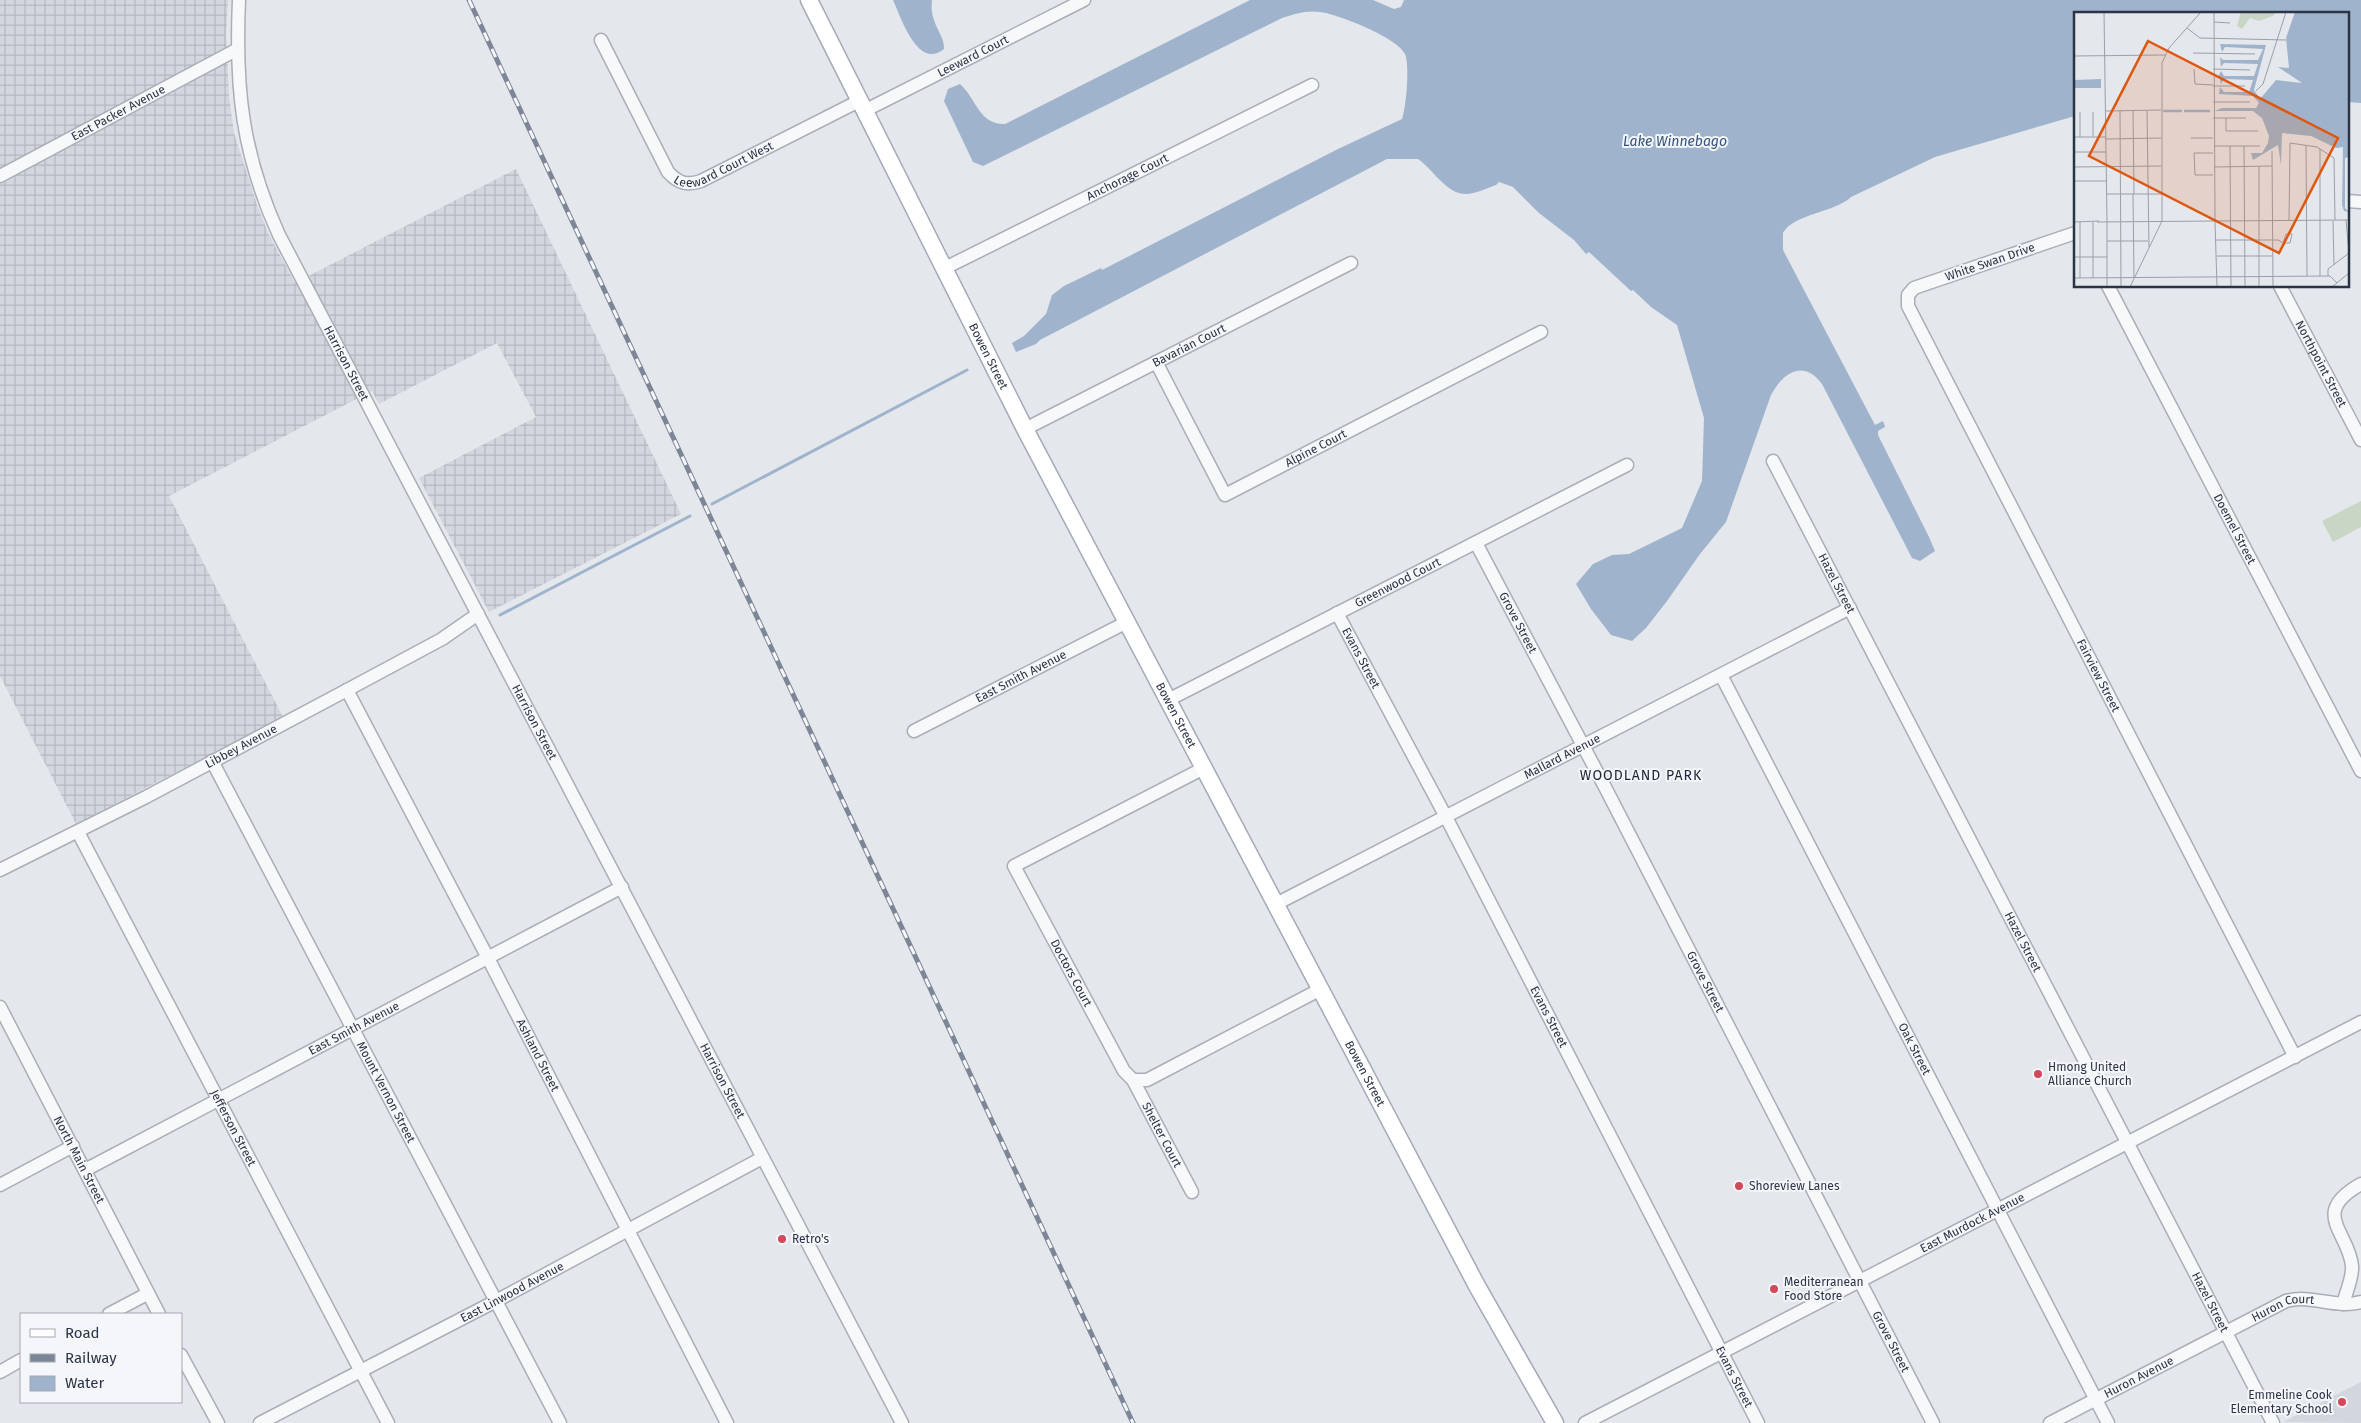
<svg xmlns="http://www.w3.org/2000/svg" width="2361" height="1423" font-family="'Fira Sans',sans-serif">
  <defs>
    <pattern id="industrial-grid" width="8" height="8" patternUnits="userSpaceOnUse" patternTransform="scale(1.25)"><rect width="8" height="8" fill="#d2d6de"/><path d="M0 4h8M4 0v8" fill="none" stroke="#b4b8c0"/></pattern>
  </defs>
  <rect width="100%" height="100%" fill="#e4e7ec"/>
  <path fill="#d2d6de" d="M2361,1382V1423L2283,1422Z"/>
  <path fill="url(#industrial-grid)" d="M0,0H228L226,35L229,96L234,133L257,205L269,235L295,283L516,169L681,514L489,612L419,478L536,417L497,343L379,404L372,391L169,496L283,717L76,824L0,676Z"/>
  <path fill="#c9d6c5" d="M2361,501V527L2333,542L2322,521Z"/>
  <path fill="#9fb4cc" d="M893,0H932C929,24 945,34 944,49C918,70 902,20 893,0Z
    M1250,0H1373L1394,9L1401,7L1404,0H2361V103L2347,102V14H2075V116L1935,157L1851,197C1836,212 1793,214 1783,233V250L1875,425L1883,421L1885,427L1878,431V435L1929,537L1935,551L1920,561L1912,558L1822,384C1804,359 1783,372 1771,395L1726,522L1700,554L1667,601L1646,628L1632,641L1611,635L1591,609L1576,584L1593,564L1612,555L1629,554L1682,528L1702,481L1704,418L1677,325L1651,307L1633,290L1631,291L1589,252L1586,254L1574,240L1539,213L1513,187L1499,182L1496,185C1487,188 1475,194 1466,194C1446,194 1433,169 1418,159H1387L1040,340L1036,344L1016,352L1012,343L1024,336L1046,314L1052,295L1064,286L1101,268L1102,270L1338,149L1402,119C1406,108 1410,65 1405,54C1398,38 1338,14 1320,12C1307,10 1294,14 1282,18L983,166L973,162L944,101L948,89L960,84C976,98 979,125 1005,124Z"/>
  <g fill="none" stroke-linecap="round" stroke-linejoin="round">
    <path stroke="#9fb4cc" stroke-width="3" d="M712,504L967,370
      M500,615L690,516"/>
    <defs>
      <g id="minor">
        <path id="s1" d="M239,0C235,88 242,154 279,235L902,1423"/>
        <path id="s2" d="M601,40L668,172C678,183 687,186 701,181L859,101"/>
        <path id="s3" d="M864,111L1084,0"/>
        <path id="s4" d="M0,176L236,50"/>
        <path d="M2347,201L2361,202"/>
        <path id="s5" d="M2075,233L1914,288L1908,295V306L2295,1057"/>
        <path id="s6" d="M943,269L1312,85"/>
        <path id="s7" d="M2108,286L2361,771"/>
        <path id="s8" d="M2280,286L2361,440"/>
        <path id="s9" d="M1156,362L1225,495L1541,332"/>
        <path id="s10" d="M1025,429L1351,263"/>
        <path id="s11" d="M1773,461L2273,1423"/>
        <path id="s12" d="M1476,543L1606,789L1933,1423"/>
        <path id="s13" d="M1337,613L1446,817L1758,1423"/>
        <path id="s14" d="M1721,675L2108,1423"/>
        <path id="s15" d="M347,690L488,958L727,1423"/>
        <path id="s16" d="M1168,700L1627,465"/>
        <path id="s17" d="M914,731L1127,622"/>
        <path id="s18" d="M212,761L560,1423"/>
        <path id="s19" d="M1204,768L1014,866L1124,1071L1133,1080H1147L1321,989"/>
        <path id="s20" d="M78,832L388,1423"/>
        <path id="s21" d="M0,870L146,797L347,690L442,639L478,614"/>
        <path id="s22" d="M1276,904L1850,608"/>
        <path id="s23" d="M0,1007L159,1314"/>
        <path id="s24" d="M1133,1080L1192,1192"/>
        <path id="s25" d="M85,1170L622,887"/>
        <path d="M0,1185L73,1146"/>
        <path d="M2343,1304C2346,1292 2353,1278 2352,1266C2349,1232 2309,1213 2361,1184"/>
        <path d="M109,1314L147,1294"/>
        <path d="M181,1355L218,1423"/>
        <path d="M0,1372L21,1360"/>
        <path id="s26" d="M260,1423L496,1301L762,1158"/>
        <path id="s27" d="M1585,1423L2361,1022"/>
        <path id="s28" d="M2050,1423L2286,1301C2311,1294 2336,1309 2361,1302"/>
      </g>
      <g id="major">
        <path id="s29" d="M809,0L1025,429L1477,1286L1555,1423"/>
      </g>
    </defs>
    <use href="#minor" stroke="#a9aeb7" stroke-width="15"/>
    <use href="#major" stroke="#a3abb8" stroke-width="19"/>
    <use href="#minor" stroke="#f7f8fa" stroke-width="12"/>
    <use href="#major" stroke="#fff" stroke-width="16"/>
    <defs>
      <path id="rail" d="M469,0L1133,1423"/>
    </defs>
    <use href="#rail" stroke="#7d8696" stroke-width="5"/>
    <use href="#rail" stroke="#f4f6f9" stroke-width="3" stroke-dasharray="9" stroke-linecap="butt"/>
  </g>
  <g fill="#d1495b" stroke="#f4f6f9" stroke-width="2">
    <circle cx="2038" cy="1074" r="5"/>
    <circle cx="1739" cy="1186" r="5"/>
    <circle cx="782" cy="1239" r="5"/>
    <circle cx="1774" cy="1289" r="5"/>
    <circle cx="2342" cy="1402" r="5"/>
  </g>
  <g text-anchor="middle" stroke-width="4" stroke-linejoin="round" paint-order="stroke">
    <g font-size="12" fill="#2b3445" stroke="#f4f6f9">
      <text dy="4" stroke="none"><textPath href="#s3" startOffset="122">Leeward Court</textPath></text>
      <text dy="4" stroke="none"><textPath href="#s4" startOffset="134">East Packer Avenue</textPath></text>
      <text dy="4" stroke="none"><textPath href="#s2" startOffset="211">Leeward Court West</textPath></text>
      <text dy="4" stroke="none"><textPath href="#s6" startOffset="206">Anchorage Court</textPath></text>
      <text transform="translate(1990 262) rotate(-19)" y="4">White Swan Drive</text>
      <text dy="4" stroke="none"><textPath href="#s10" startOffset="184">Bavarian Court</textPath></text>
      <text dy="4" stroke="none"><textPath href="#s29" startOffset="399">Bowen Street</textPath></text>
      <text dy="4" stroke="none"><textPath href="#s8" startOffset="88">Northpoint Street</textPath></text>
      <text dy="4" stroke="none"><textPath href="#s1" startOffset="386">Harrison Street</textPath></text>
      <text dy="4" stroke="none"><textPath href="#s9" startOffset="252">Alpine Court</textPath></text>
      <text dy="4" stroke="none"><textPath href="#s7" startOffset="274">Doemel Street</textPath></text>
      <text dy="4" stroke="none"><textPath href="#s16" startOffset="258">Greenwood Court</textPath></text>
      <text dy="4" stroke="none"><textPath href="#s11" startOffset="138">Hazel Street</textPath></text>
      <text dy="4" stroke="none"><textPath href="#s12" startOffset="90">Grove Street</textPath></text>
      <text dy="4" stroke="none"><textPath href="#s13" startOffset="51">Evans Street</textPath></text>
      <text dy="4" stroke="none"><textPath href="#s17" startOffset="120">East Smith Avenue</textPath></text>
      <text dy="4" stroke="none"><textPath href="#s5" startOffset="606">Fairview Street</textPath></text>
      <text dy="4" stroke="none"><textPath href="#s29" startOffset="804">Bowen Street</textPath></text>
      <text dy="4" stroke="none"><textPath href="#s1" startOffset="791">Harrison Street</textPath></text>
      <text dy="4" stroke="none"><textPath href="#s21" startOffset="271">Libbey Avenue</textPath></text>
      <text dy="4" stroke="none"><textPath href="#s22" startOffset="322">Mallard Avenue</textPath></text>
      <text dy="4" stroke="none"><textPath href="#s11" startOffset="542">Hazel Street</textPath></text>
      <text dy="4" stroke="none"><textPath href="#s19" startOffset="335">Doctors Court</textPath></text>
      <text dy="4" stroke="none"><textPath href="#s12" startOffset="495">Grove Street</textPath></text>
      <text dy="4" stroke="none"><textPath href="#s13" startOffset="456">Evans Street</textPath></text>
      <text dy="4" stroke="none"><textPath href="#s25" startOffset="304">East Smith Avenue</textPath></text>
      <text dy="4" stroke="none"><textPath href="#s14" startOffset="421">Oak Street</textPath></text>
      <text dy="4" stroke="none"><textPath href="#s15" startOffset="412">Ashland Street</textPath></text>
      <text dy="4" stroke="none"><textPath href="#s29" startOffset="1209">Bowen Street</textPath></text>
      <text dy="4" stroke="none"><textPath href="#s1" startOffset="1196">Harrison Street</textPath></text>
      <text dy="4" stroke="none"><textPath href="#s18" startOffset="374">Mount Vernon Street</textPath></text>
      <text dy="4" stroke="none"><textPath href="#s20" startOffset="334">Jefferson Street</textPath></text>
      <text dy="4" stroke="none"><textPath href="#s24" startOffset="62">Shelter Court</textPath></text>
      <text dy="4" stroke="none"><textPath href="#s23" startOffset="172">North Main Street</textPath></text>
      <text dy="4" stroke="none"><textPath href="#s27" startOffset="436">East Murdock Avenue</textPath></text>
      <text dy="4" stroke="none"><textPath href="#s26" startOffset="284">East Linwood Avenue</textPath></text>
      <text dy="4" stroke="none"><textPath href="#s11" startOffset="948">Hazel Street</textPath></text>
      <text dy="4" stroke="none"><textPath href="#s28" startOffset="261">Huron Court</textPath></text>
      <text dy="4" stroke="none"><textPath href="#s12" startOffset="900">Grove Street</textPath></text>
      <text dy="4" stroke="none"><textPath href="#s13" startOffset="861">Evans Street</textPath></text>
      <text dy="4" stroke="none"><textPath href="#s28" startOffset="100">Huron Avenue</textPath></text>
    </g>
    <g font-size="12" fill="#2b3445" stroke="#f4f6f9" text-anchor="start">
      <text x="2048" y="1071">Hmong United<tspan x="2048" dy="14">Alliance Church</tspan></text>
      <text x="1749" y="1190">Shoreview Lanes</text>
      <text x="792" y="1243">Retro's</text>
      <text x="1784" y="1286">Mediterranean<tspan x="1784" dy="14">Food Store</tspan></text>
      <text x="2332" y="1399" text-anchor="end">Emmeline Cook<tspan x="2332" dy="14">Elementary School</tspan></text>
    </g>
    <g font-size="14" font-style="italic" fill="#34527a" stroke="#f4f6f9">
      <text x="1675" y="146">Lake Winnebago</text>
    </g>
    <g font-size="14" letter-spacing="1" fill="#1d2536" stroke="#f4f6f9">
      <text x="1641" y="780">WOODLAND PARK</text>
    </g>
  </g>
  <g transform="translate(2074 12)">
    <rect width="275" height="275" fill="#e4e7ec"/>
    <path d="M167,0H202L199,4L185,9L176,6L168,17L163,14Z" fill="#c9d6c5"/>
    <path d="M221,0H275V145L271,146V196L275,200L270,199L268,193L269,135L262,136L237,124L208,121L207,153L204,133L179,148L177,141H188L194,131L195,124L188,106L179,99H141L148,96H182L185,91L179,84L145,82L146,75L150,80H175L179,68L150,67L147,72L145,63L147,59L150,64H180L184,52L150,51L147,55L146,45L149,48H184L189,37L151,35L148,40L146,32L192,33L180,78L186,87L202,68L228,71L204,55L215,56L212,26ZM27,67V76H0V68Z" fill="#9fb4cc"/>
    <path fill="none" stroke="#9fb4cc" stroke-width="2.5" d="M89,99H108M110,99H136"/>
    <path fill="none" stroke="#9a9fa9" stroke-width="1" d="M30,0L33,210M140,10L156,11M113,16L126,26L212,28M119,41L181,42M0,44L91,43M120,57L121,72L139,73M139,57L176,58M139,74H171M182,79L189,72L212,0M139,90H176M32,99L87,98M46,99L47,275M59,99L60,182M73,99L75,235M6,100V125M19,100V125M139,106H172M152,106V119H184M0,125H32M117,126H139M32,127L87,126M232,133L233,264M140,134H186M156,134L157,275M170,134L171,275M198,139L199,275M0,140H32M139,141H120L121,163H139M185,154V275M0,155L87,154M140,155L198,154M0,169H33M33,182H88M59,182L60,265M272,208L275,241M215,209L216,131L243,135L260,146L261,208M259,209L260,253M0,210L25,209M6,210V266M19,210V266M23,210L141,209L140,0M33,210V275M142,228H204L206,229L209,231H216L218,222H212L209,231M33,229H74M143,244H198M0,245H33M246,264V137M254,264V257L275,241M0,266L256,264L263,271M56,275L88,209V51L95,36L127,0M143,275L141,209L275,208M258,275L275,261"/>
    <path fill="#df570f" fill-opacity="0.15" stroke="#df570f" stroke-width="2.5" d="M74,29L264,126L205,241L15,144Z"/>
    <rect width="275" height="275" fill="none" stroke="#2b3445" stroke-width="2.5"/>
  </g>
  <rect x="20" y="1313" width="162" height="90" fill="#f4f6f9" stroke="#a4a8b1"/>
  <rect x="30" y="1329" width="25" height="8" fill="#ffffff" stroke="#a4a8b1"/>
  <text x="65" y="1338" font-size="15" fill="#2b3445">Road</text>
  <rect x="30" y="1354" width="25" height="8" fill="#7d8696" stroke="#a4a8b1"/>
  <text x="65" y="1363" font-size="15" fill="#2b3445">Railway</text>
  <rect x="30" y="1376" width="25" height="15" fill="#9fb4cc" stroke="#a4a8b1"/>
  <text x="65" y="1388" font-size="15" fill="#2b3445">Water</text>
</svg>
